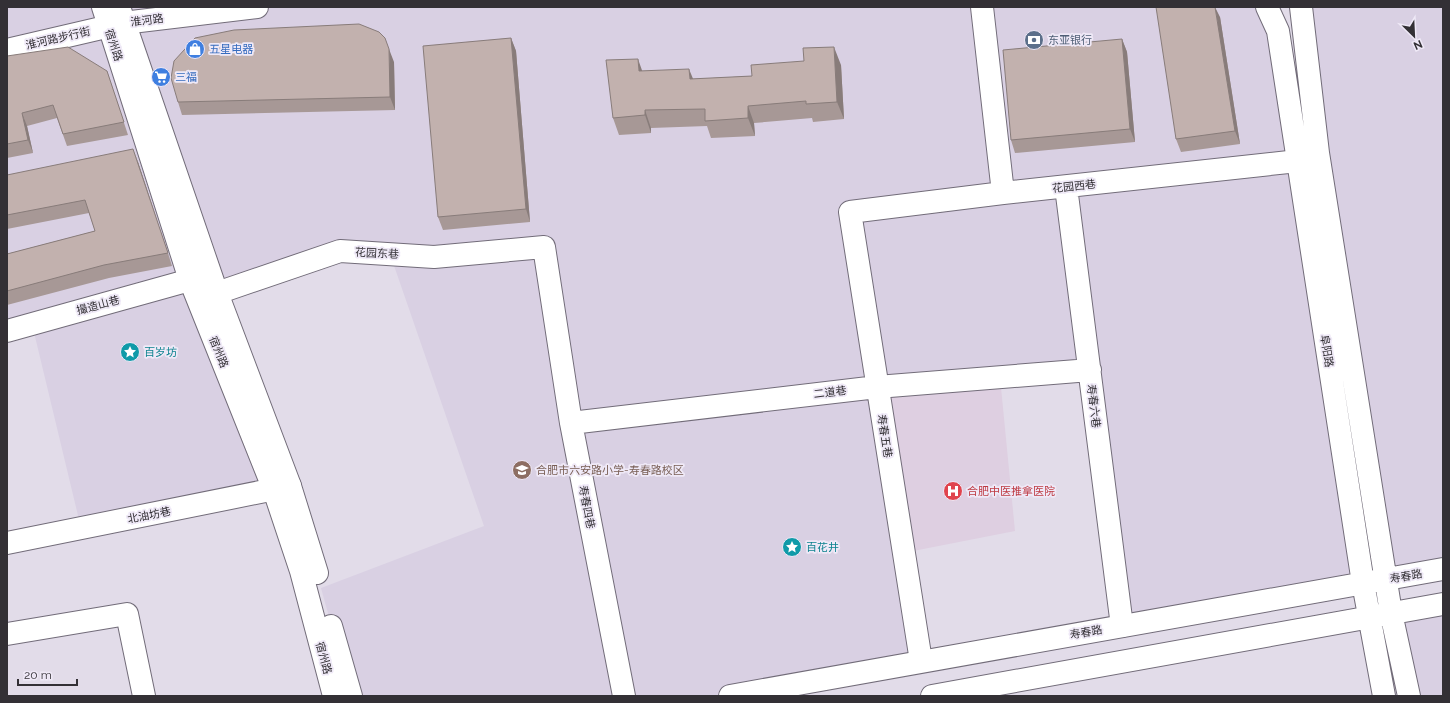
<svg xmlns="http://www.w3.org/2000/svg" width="1450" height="703" font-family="Raleway,'Noto Sans SC',sans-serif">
  <rect width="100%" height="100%" fill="#e2dce9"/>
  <path fill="#d9d0e3" d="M7,7H103L274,490L81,528L32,324L7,331Z
    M119,7H1267L1363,583L1122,626L1090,370L877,387L921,661L730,696H351L321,588L484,526L390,254L340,251L217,293Z
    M1301,7H1443V569L1386,580Z
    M1443,604V696H1409L1391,613Z"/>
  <path fill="#decfe1" d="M1000,377L1015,531L903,553L877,387Z"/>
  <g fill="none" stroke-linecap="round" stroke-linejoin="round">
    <defs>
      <path id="minor" d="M982,7L1003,193
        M7,50L123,23L257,7
        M1066,187L1122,626
        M217,293L340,251L434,257L544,247L571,423L624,696
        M7,331L190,280
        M571,423L877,387L1090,370
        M7,543L290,486
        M7,634L127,614L144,696
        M921,661L850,212L1003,193L1298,161"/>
      <path id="major" d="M103,7L190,280L274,490L301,571L334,696
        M119,7L217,293L290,486L317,573
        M1267,7L1278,31L1363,583L1384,696
        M1301,7L1318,153L1391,613L1409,696
        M331,626L351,696
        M730,696L1443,569
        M932,696L1443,604"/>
    </defs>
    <use href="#minor" stroke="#726c79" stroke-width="24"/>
    <use href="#major" stroke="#726c79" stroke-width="24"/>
    <use href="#minor" stroke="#fff" stroke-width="22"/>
    <use href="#major" stroke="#fff" stroke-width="22"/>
  </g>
  <path fill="#a79896" d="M1220,17L1240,144L1181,152L1176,139Z
    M511,38L516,51L530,222L443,230L438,217Z
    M1122,39L1127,52L1135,142L1015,153L1011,140Z
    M7,56L107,71L128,135L67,146L57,118L27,126L33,153L7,158Z
    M394,62L395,110L182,115L178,102Z
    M841,65L844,119L813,122L812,118L754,123L755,136L711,138L707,126L651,128V133L619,135L613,118L643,71L693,79L752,76Z
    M138,162L172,266L109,278L7,305V254L95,231L89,213L7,229V175Z"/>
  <path fill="#887c7a" d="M1215,7L1220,17L1240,144L1235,131Z
    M511,38L516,51L530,222L526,209Z
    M1122,39L1127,52L1135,142L1130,129Z
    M834,47L841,65L844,119L837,102Z
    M389,49L394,62L395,110L390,97Z
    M638,59L644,76L639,71Z
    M689,69L696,86L690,79Z
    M748,106L754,123L755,136L748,118Z
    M645,110L651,128V133L645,115Z
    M22,113L27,126L33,153L28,140Z
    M133,149L138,162L172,266L168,253Z"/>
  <path fill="#c2b1ae" stroke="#887c7a" d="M1156,7H1215L1235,131L1176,139Z
    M359,24L379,32L385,38L389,49L390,97L178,102L171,78L174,61L195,38L234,30Z
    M511,38L526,209L438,217L423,46Z
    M1122,39L1130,129L1011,140L1003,50Z
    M68,47L107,71L124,122L63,134L53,105L22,113L28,140L7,144V56Z
    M834,47L837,102L806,104V101L748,106V118L705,121V109L645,110V115L613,118L606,60L638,59L639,71L689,69L690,79L752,76L751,65L804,61L803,48Z
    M133,149L168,253L104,265L7,291V254L95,231L85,200L7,215V175Z"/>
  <defs>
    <symbol id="bank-disc" viewBox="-11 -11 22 22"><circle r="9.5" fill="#5c6f8a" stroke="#efe9f7"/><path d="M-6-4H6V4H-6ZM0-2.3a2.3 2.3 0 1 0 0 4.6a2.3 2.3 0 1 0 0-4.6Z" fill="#fff"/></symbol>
    <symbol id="shop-disc" viewBox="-11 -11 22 22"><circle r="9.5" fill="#3f7fe0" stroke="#efe9f7"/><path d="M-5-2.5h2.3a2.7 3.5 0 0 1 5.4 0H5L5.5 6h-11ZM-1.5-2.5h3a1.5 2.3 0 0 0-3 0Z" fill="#fff"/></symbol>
    <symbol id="supermarket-disc" viewBox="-11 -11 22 22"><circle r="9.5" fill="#3f7fe0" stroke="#efe9f7"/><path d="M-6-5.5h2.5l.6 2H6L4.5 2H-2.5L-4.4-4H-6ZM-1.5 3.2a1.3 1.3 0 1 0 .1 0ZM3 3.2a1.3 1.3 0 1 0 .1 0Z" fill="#fff"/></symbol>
    <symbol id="sight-disc" viewBox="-11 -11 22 22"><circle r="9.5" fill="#0f9aa8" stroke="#efe9f7"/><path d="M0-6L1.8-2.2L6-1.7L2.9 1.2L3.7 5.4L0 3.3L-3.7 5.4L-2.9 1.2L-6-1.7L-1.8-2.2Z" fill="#fff"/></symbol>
    <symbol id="school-disc" viewBox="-11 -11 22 22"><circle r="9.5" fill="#8d6e63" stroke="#efe9f7"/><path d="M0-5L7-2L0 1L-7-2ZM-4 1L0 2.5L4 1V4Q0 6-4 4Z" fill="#fff"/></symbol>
    <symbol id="hospital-disc" viewBox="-11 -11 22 22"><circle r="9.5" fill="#e0444e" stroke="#efe9f7"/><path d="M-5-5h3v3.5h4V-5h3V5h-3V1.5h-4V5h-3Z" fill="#fff"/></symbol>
  </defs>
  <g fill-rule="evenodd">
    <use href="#bank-disc" x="1023" y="29" width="22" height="22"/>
    <use href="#shop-disc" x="184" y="38" width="22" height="22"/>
    <use href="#supermarket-disc" x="150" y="66" width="22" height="22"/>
    <use href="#sight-disc" x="119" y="341" width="22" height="22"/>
    <use href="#school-disc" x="511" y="459" width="22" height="22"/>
    <use href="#hospital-disc" x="942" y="480" width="22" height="22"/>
    <use href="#sight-disc" x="781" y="536" width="22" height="22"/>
  </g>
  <g text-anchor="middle" stroke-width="3.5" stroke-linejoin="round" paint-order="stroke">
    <g font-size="11" fill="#333035" stroke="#efe9f7">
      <text transform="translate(147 20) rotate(-7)" y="4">淮河路</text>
      <text transform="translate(58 38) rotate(-13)" y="4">淮河路步行街</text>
      <text transform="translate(114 45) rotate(72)" y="4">宿州路</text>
      <text transform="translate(1074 186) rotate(-6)" y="4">花园西巷</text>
      <text transform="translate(377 253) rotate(3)" y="4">花园东巷</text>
      <text transform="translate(98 305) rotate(-15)" y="4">撮造山巷</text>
      <text transform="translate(1327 351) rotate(81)" y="4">阜阳路</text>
      <text transform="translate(219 352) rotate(68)" y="4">宿州路</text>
      <text transform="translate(830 392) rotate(-7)" y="4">二道巷</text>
      <text transform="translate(1094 406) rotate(83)" y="4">寿春六巷</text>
      <text transform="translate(885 436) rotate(81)" y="4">寿春五巷</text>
      <text transform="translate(587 507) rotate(79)" y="4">寿春四巷</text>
      <text transform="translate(149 515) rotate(-11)" y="4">北油坊巷</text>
      <text transform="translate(1406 576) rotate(-10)" y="4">寿春路</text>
      <text transform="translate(1086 632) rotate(-10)" y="4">寿春路</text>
      <text transform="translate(324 658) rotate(75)" y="4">宿州路</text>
    </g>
    <g font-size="11" fill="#4e5e75" stroke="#efe9f7" text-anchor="start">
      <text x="1048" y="44">东亚银行</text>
    </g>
    <g font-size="11" fill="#366cbe" stroke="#efe9f7" text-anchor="start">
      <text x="209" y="53">五星电器</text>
      <text x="175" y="81">三福</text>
    </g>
    <g font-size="11" fill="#0d838f" stroke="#efe9f7" text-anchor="start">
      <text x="144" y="356">百岁坊</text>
      <text x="806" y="551">百花井</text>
    </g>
    <g font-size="11" fill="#785e54" stroke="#efe9f7" text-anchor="start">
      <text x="536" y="474">合肥市六安路小学-寿春路校区</text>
    </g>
    <g font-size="11" fill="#be3a42" stroke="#efe9f7" text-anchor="start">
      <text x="967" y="495">合肥中医推拿医院</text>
    </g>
  </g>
  <rect width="1450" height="703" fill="none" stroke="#333035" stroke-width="16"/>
  <g transform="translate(1414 36) rotate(156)" stroke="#efe9f7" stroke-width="3" paint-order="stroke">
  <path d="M0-3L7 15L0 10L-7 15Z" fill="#333035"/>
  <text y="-6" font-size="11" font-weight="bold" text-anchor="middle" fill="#333035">N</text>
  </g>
  <path d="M18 679v6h59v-6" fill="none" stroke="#333035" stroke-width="2"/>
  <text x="24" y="679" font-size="12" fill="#333035" stroke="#efe9f7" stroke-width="3" paint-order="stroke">20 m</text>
</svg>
